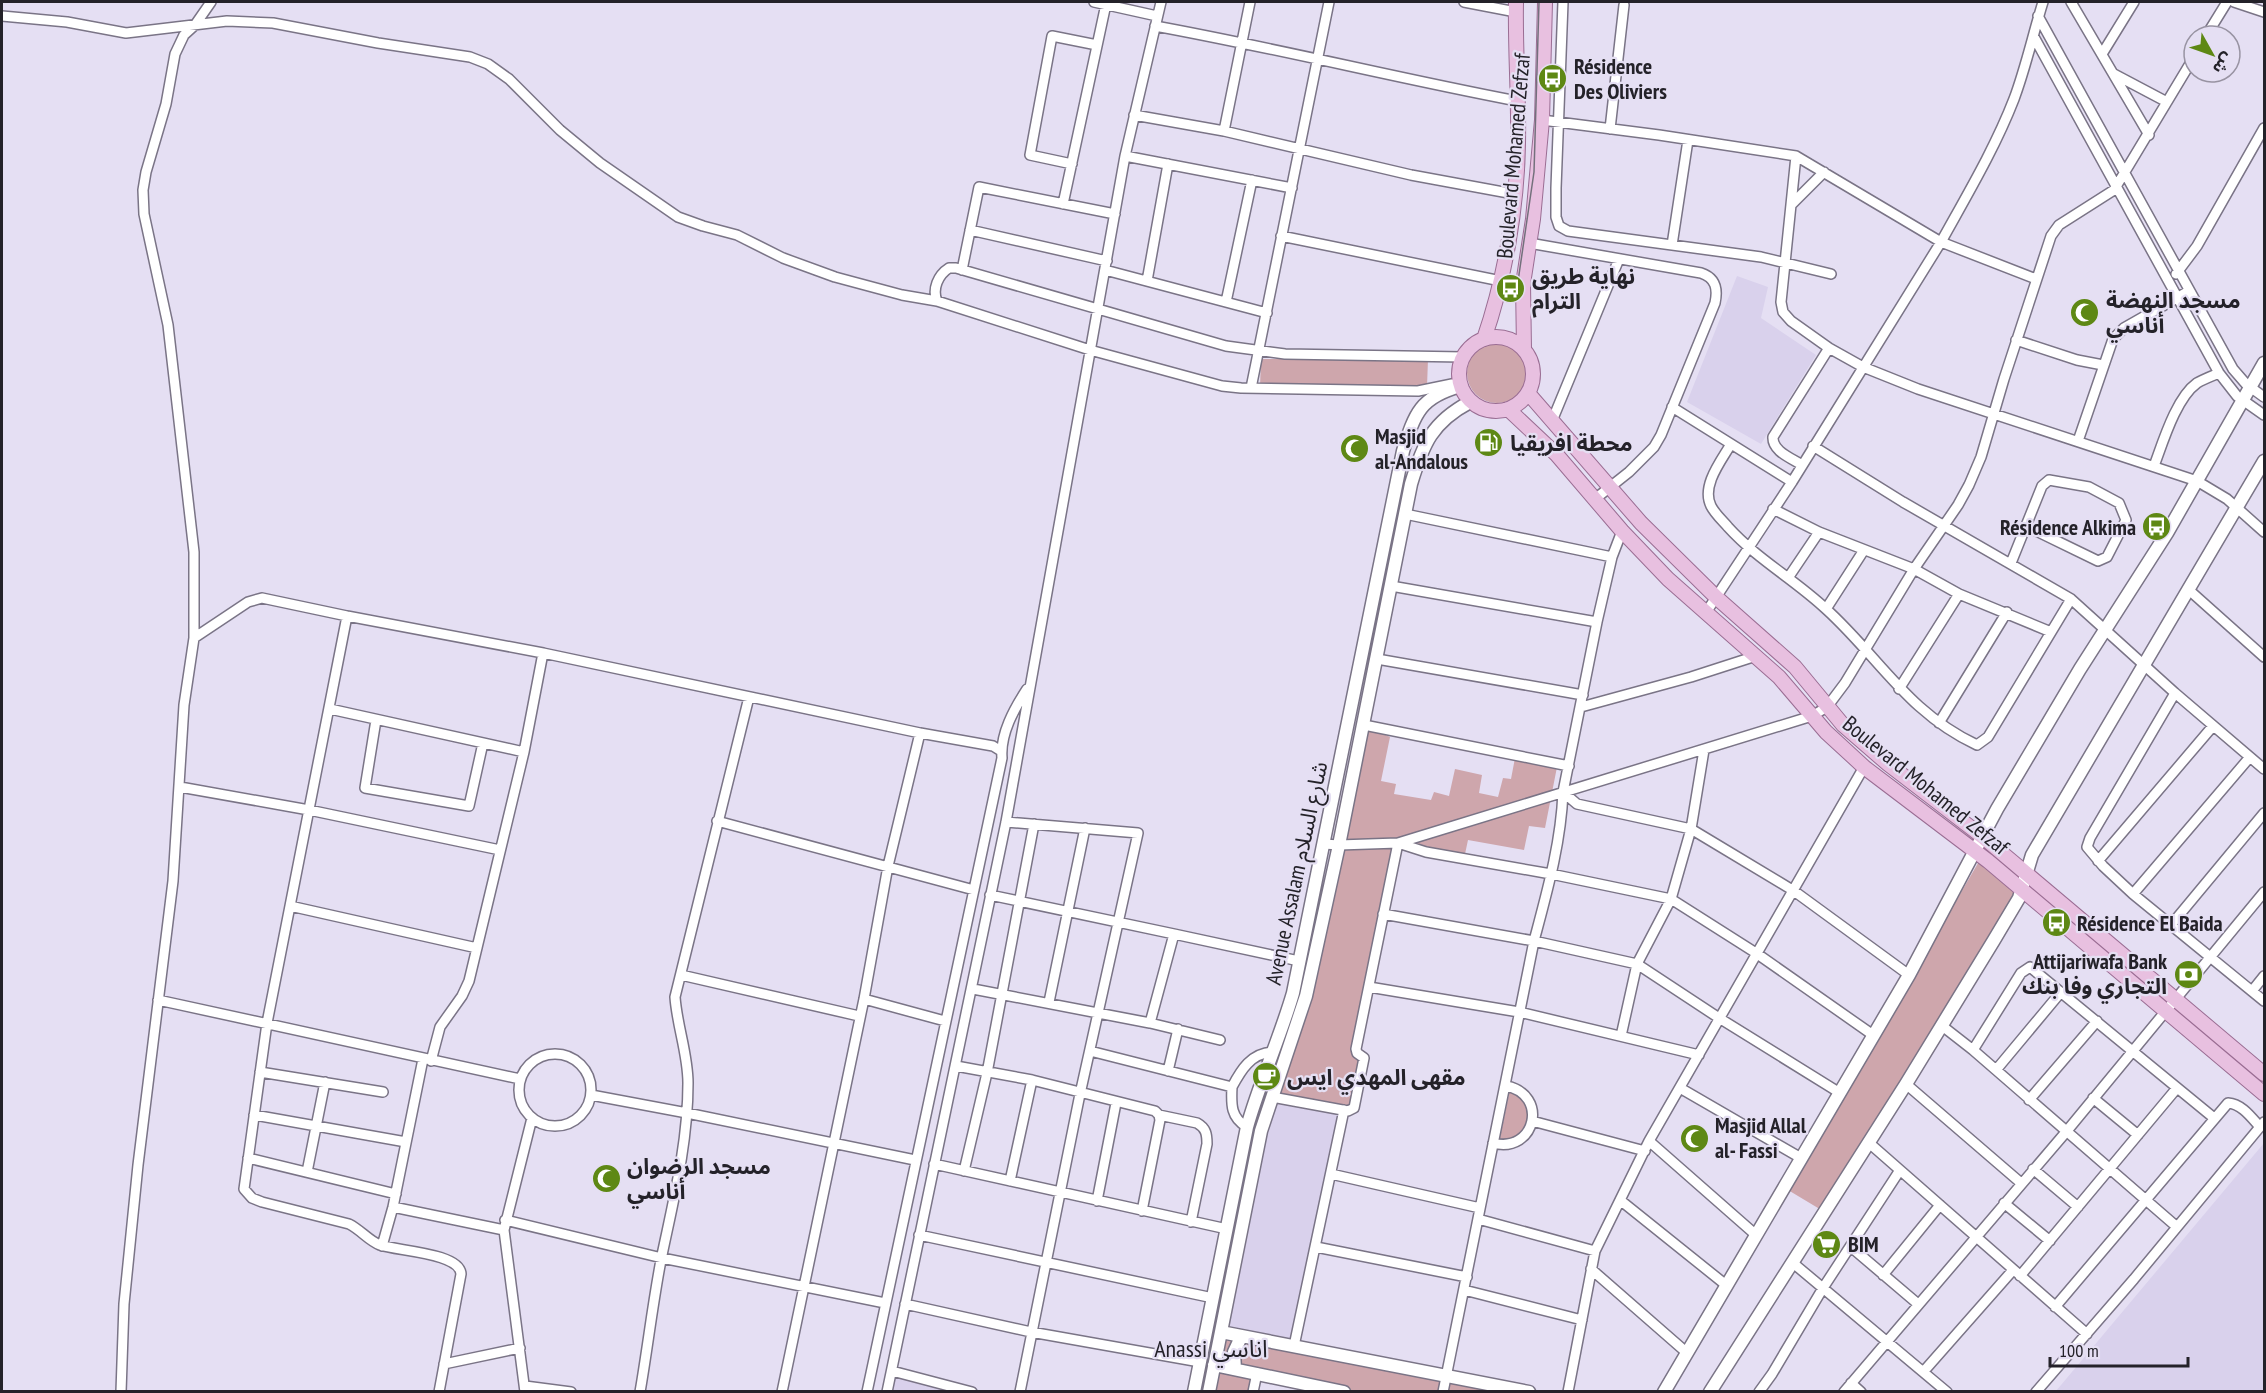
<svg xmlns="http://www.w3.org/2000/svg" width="2266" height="1393" font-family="'PT Sans Narrow','Noto Sans Arabic',sans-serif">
  <rect width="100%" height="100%" fill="#e5dff3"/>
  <path fill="#d9d1ec" d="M1737,276L1768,287L1761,318L1816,355L1761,444L1687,402Z
    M1272,1097L1344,1110L1294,1346L1221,1332Z
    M2264,1143V1391H2056Z
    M892,1376L959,1391L889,1392Z"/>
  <path fill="#cea6ac" d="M1467 373a30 30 0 1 1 60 0a30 30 0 1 1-60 0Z
    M1261,359H1428L1427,387H1260Z
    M1364,725L1390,737L1381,781L1396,784L1394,794L1431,800L1434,792L1449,796L1455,769L1482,775L1479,793L1498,797L1503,778L1511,779L1515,758L1575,770L1557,767L1545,828L1529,826L1524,850L1468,840L1465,854L1398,843L1357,1054L1364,1056L1352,1112L1272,1097L1295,1031Z
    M1981,858L2023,893L1828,1214L1788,1190Z
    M1510,1089C1527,1097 1538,1124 1518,1137C1513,1140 1505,1141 1499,1142Z
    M1221,1332L1520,1391H1354L1257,1373L1253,1391L1209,1392Z"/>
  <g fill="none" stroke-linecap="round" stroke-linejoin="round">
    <defs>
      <path id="street" d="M1094,2L1157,16
        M1464,2L1516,12
        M1563,2L1556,188V217L1559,226L1568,231L1761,257L1831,274
        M2071,2L2149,135
        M2234,2L2264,12
        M2,16L67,22L126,33L227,21L273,23L378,43L470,57L488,64L509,79L560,130L600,163L678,217L703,226L737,235L783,258L835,277L902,295L937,301L1090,350L1222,386L1241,388L1418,391L1452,384
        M2038,16L2233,369L2246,384L2264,397
        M1155,26C1276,48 1396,78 1517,101
        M2206,36L2227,2
        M2034,37L2219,373L2237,396L2264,415
        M2102,54L2134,2
        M2114,74L2167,102
        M1134,115L1224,131L1411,175L1514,194
        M1542,120L1659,135L1796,156L1941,242L2036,279
        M1610,129L1624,5
        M1224,131L1250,2
        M1125,156L1292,188
        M1796,156L1781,302L1783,312L1791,321L1829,348L1863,367L1918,389L2197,481L2227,499L2264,532
        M1072,164L1030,155L1052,36L1097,45
        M1063,204L1106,4
        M1792,204L1824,172
        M970,230L1107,261
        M1281,236L1501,281
        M1529,243L1701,273C1716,278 1718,289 1715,303L1661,435L1654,447L1629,472L1595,499
        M1672,245L1688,140
        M962,270L979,187L1115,214
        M1105,270L1267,313
        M2176,274L2197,246L2264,128
        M1147,281L1168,164
        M937,301C932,289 938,275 949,268H956L1226,346L1285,354L1463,357
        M1226,302L1252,180
        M2016,340L2077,360L2103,365
        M1251,388L1329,2
        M1672,407L1792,482
        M1552,421L1619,259
        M2078,441L2113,339L2124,328L2189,291
        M1731,444C1721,461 1701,486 1711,506C1715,514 1723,521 1728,527C1758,560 1794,579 1826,609C1879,657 1908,713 1977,745L1988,737L2071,599
        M1813,446L1903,502L2071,599L2175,693L2264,769
        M1802,465C1791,458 1772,451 1773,437L1829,348
        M2154,466C2163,442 2176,398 2197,383C2204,379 2212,376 2219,373
        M1773,509L1819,532L1914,569L1959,594L2051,632
        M1405,514L1612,557
        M2011,563L2042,486L2049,480L2089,487L2119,503L2126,520L2107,557L2098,561L2026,526
        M1788,578L1819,532
        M1391,586L1597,622
        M2189,590L2264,657
        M1826,609L1864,550
        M1705,614L1792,482L1941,242C1967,195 1995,148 2014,99C2026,67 2033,34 2043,2
        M347,616L267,1023L244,1189L252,1198L262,1202L349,1224C361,1230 369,1241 380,1245C398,1251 460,1253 461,1274L439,1392
        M194,638L248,602L262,598L347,616L543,653L920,733L993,746L1001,751
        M1377,659L1583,695
        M1899,689L1959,594
        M2175,693L2090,838L2087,847L2103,866L2133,894L2264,1001
        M1581,707L1691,677L1756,656
        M330,709L524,752
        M376,720L365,788L469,806L483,743
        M1939,723L2007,612
        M1364,725L1569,766
        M180,787L309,810L500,850
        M1563,792L1577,804L1691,829L1794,891L1909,975
        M717,821L974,890
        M1006,822L1138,833L1080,1094L1020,1392
        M1324,844L1339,845L1398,843L1812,716L1827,707L1845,683L1914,569L1958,505L1969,485L1981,457L2004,379L2051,236L2059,225L2114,190L2194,57
        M2098,861L2213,726
        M2133,894L2250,757
        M990,895L1174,934
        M290,906L477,948
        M1383,914L1534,941L1637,964L1719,1018L1840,1093
        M2171,925L2264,813
        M681,975L859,1016
        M1369,987L1519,1012L1699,1055
        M973,989L1150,1023L1220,1040
        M2252,991L2264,976
        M864,999L945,1021
        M158,1000L520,1079
        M1049,1002L1085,828
        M1150,1023L1174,934L1299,961
        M1941,1025L1973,1050L2177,1227
        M1621,1036L1637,964L1671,899L1691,829L1704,750
        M1973,1050L2021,973L2030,967L2214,1118
        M1090,1051L1232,1087C1231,1105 1231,1118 1247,1127
        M519 1090a36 36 0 1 1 72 0a36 36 0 1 1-72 0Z
        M431,1061L440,1027L462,996L469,981L524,752L543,653
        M956,1066L1032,1080L1155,1111L1159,1115L1160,1120L1142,1211
        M1996,1070L2061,992
        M1168,1071L1178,1029
        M260,1072L383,1092
        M1906,1084L2021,1183
        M1232,1087C1241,1070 1251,1053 1273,1052
        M1680,1088L1801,1158
        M591,1095L687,1113L915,1160
        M1272,1097L1348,1111L1354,1108L1364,1058L1357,1053L1356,1049L1398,843L1426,852L1551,874L1671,899L1756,953L1873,1035
        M2093,1098L2138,1135
        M2029,1100L2097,1021
        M254,1115L406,1142
        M1159,1115L1197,1123C1206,1128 1207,1134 1207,1144L1191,1222
        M1532,1121L1645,1151
        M1649,1141L1756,1235
        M1868,1142L2087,1334
        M1493,1143C1536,1154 1549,1094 1506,1086
        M248,1158L396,1194
        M934,1164L1227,1229
        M2033,1169L2078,1207
        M964,1171L987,1073L1034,824
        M307,1172L325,1082
        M1331,1174L1480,1208
        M1010,1181L1032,1080
        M1620,1200L1726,1285
        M1097,1201L1116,1103
        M2004,1203L2050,1241
        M393,1207L504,1230
        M1478,1219L1595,1251
        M505,1220L662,1258L885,1303
        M919,1235L1213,1298
        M382,1246L393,1207L423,1059
        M1316,1247L1467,1277
        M1851,1247L1918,1304
        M1793,1263L1947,1392
        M1591,1269L1686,1352
        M1883,1275L1940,1205
        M2020,1276L2177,1088
        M1464,1290L1582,1320
        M905,1304L1031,1332L1200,1362
        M2055,1307L2228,1103C2242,1104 2251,1117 2260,1127
        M1294,1346L1344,1110
        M444,1364L520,1348
        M892,1371L972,1392
        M1924,1371L2013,1270
        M1851,1383L1861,1392
        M525,1386L571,1392
        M121,1392L124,1304L138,1165L173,881L184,705L194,638V552L168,325L144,214L143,190L146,172L166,104L175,54L184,35L195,25L211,2
        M525,1392L504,1230L532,1118
        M640,1392C648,1346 653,1300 662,1255C674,1198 688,1142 688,1083C688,1054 677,1026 675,997L749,697
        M782,1392L864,999L888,866L920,733
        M867,1392L1002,758C1000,734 1014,709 1027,689
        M887,1392L1006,822L1125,156L1161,2
        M1253,1392L1257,1373
        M1443,1392L1534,941C1547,892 1561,843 1563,792L1597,622L1612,557L1622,531
        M1568,1392L1595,1251L1649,1141L1864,767
        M1759,1392L1772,1374L1823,1288L1900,1170
        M1844,1392L2066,1132L2264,892
        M2036,1392L2134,1279L2264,1122"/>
      <path id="secondary" d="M1221,1332L1529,1392
        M1214,1365L1344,1392
        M1235,1369L1234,1352L1241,1337
        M1194,1392L1247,1127C1260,1081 1280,1038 1293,993L1403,451C1415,413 1420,397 1461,386
        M1209,1392L1261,1131L1306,996L1339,845L1411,484C1423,444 1432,422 1470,402
        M1664,1392L1909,975L1997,809L2080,669L2167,533L2264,363
        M1710,1392L1906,1084L1994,940L2019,898L2032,855L2264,461"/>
      <path id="primary" d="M1459 374a37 37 0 1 1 74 0a37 37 0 1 1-74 0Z
        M1484,339C1505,278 1517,208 1518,144C1519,97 1515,49 1516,2
        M1524,349L1523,284L1533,219L1542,120L1545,2
        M1528,393L1641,523L1717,598L1795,667L1843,725L1888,764L1983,837L2264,1074
        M1508,409L1557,455L1622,531L1668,579L1779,677L1826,732L1864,767L1988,861L2264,1094"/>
    </defs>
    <use href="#street" stroke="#7a7486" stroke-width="12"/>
    <use href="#secondary" stroke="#7a7486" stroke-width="15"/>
    <use href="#primary" stroke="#9a6d93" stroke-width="16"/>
    <use href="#street" stroke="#fff" stroke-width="9"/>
    <use href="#secondary" stroke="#fff" stroke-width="12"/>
    <use href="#primary" stroke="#e8c0e0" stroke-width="14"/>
    <path stroke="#73707c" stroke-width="1.5" d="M1516,295L1534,172L1539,2"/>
  </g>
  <defs>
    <symbol id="bus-disc" viewBox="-11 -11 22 22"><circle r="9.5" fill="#5e8814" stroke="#e5dff3"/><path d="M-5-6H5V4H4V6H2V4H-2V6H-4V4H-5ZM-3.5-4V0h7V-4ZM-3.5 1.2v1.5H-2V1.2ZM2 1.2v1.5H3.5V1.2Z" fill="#fff"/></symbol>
    <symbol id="mosque-disc" viewBox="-11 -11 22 22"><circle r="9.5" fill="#5e8814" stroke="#e5dff3"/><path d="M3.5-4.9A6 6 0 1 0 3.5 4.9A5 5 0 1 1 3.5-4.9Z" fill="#fff"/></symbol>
    <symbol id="fuel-disc" viewBox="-11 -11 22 22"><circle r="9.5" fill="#5e8814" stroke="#e5dff3"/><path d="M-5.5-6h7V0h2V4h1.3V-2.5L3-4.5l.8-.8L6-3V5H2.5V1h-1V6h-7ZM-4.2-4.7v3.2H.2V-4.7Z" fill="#fff"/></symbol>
    <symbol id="bank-disc" viewBox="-11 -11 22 22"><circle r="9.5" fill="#5e8814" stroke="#e5dff3"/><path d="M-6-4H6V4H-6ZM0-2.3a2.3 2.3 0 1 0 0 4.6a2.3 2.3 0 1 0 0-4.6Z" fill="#fff"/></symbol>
    <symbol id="cafe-disc" viewBox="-11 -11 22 22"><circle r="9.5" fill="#5e8814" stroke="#e5dff3"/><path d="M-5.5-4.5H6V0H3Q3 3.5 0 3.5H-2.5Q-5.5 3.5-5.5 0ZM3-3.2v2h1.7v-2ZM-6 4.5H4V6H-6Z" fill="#fff"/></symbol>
    <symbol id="supermarket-disc" viewBox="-11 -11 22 22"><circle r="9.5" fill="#5e8814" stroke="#e5dff3"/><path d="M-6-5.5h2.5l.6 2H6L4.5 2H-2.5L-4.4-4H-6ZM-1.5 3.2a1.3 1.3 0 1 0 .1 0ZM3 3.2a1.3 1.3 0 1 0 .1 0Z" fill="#fff"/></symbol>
  </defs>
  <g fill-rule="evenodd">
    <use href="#bus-disc" x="1536" y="62" width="33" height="33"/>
    <use href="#bus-disc" x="1494" y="272" width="33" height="33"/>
    <use href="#mosque-disc" x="2068" y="296" width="33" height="33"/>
    <use href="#fuel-disc" x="1472" y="426" width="33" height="33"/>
    <use href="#mosque-disc" x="1338" y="432" width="33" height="33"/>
    <use href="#bus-disc" x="2140" y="510" width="33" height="33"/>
    <use href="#bus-disc" x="2040" y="906" width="33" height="33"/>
    <use href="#bank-disc" x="2172" y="958" width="33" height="33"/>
    <use href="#cafe-disc" x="1250" y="1060" width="33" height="33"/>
    <use href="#mosque-disc" x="1678" y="1122" width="33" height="33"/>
    <use href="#mosque-disc" x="590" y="1162" width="33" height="33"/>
    <use href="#supermarket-disc" x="1810" y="1228" width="33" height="33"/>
  </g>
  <g text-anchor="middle" stroke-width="4.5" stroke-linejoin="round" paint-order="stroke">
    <g font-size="22" font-weight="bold" fill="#242229" stroke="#e5dff3" text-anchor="start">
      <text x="1574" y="74">Résidence<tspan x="1574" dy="25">Des Oliviers</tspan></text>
      <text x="1532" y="284">نهاية طريق<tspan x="1532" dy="25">الترام</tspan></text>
      <text x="2106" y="308">مسجد النهضة<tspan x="2106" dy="25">أناسي</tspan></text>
      <text x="1375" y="444">Masjid<tspan x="1375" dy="25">al-Andalous</tspan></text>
      <text x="1510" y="451">محطة افريقيا</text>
      <text x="2136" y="535" text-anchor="end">Résidence Alkima</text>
      <text x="2077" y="931">Résidence El Baida</text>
      <text x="2167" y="969" text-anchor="end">Attijariwafa Bank<tspan x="2167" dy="25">التجاري وفا بنك</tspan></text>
      <text x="1287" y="1085">مقهى المهدي ايس</text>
      <text x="1715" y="1133">Masjid Allal<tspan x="1715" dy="25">al- Fassi</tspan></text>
      <text x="627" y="1174">مسجد الرضوان<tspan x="627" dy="25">أناسي</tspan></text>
      <text x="1848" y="1252">BIM</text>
    </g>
    <g font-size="22" fill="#242229" stroke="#e5dff3">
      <text transform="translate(1513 156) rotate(-85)" y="8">Boulevard Mohamed Zefzaf</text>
      <text transform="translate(1926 785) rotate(39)" y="8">Boulevard Mohamed Zefzaf</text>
      <text transform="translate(1296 873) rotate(-78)" y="8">Avenue Assalam شارع السلام</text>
    </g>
    <g font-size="24" fill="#242229" stroke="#e5dff3">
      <text x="1211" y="1357">Anassi اناسي</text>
    </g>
  </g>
  <rect width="2266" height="1393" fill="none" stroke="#242229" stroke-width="6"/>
  <g transform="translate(2212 54) rotate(130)"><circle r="28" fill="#e5dff3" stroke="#9893a2" stroke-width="1.5"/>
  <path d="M0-4.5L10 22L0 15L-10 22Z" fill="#5e8814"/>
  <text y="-9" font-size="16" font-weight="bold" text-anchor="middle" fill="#242229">ش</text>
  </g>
  <path d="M2050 1357v9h138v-9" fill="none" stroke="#242229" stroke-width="3"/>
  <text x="2059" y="1357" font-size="18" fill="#242229" stroke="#e5dff3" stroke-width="4.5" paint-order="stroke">100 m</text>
</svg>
